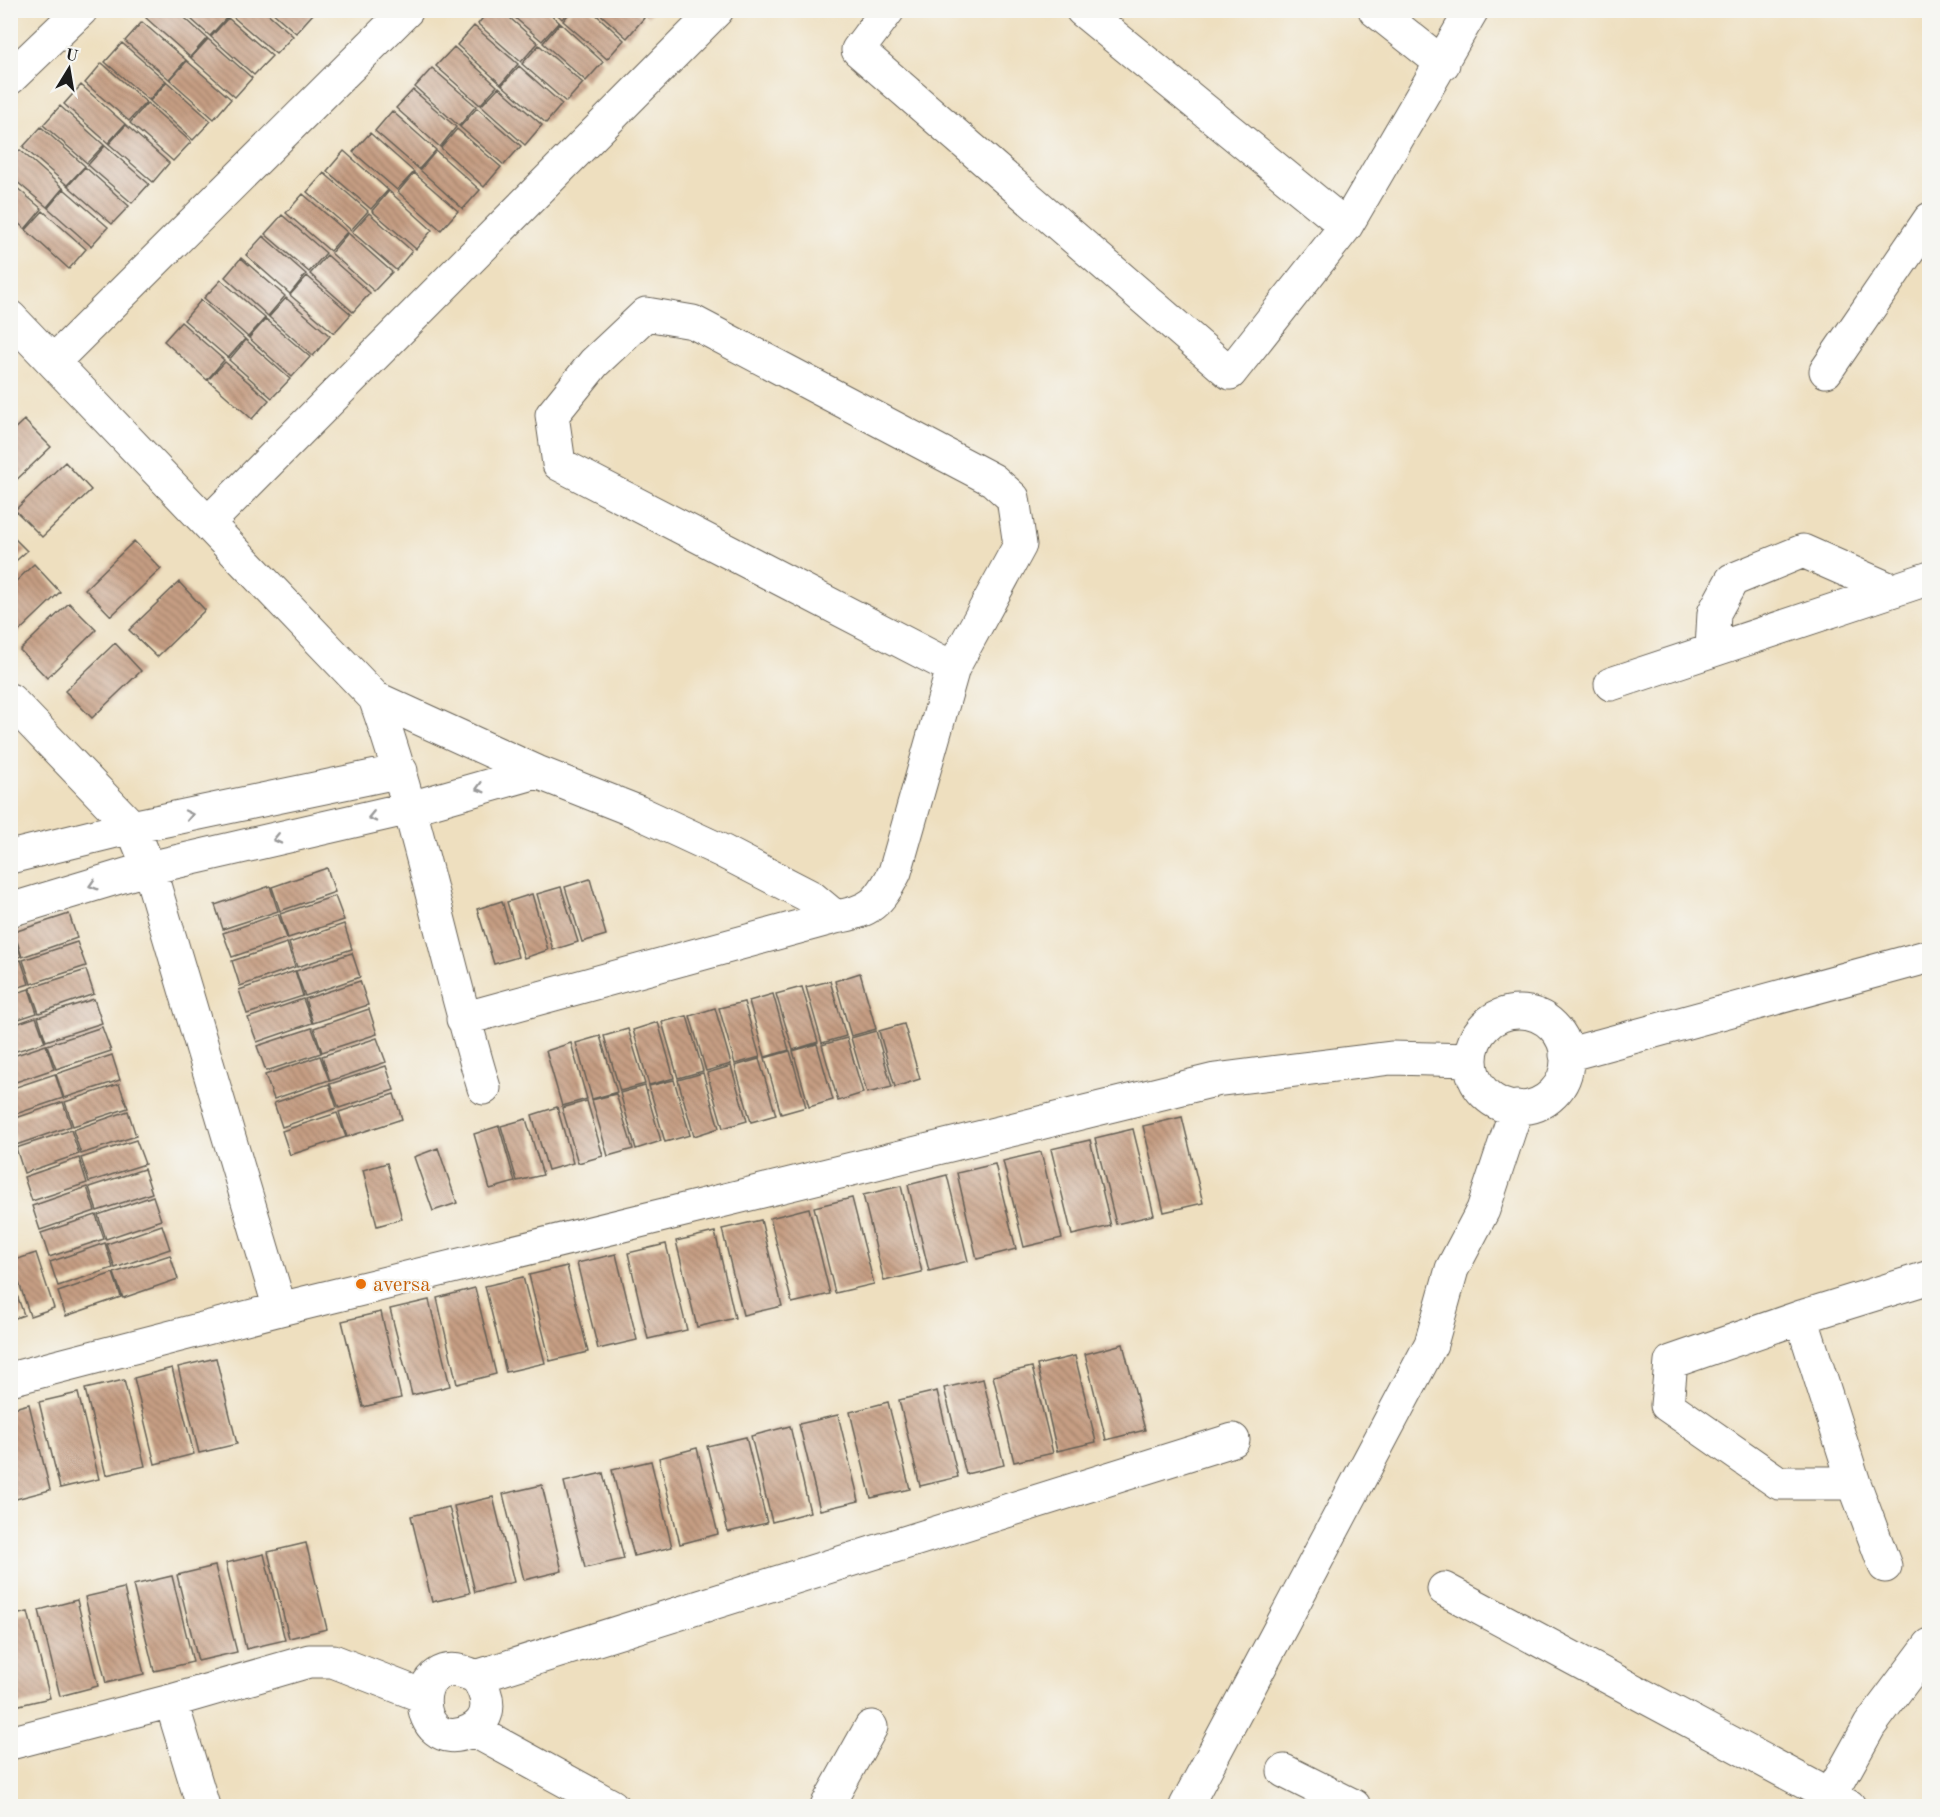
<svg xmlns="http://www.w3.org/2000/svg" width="1940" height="1817" font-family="'Old Standard TT',serif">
  <defs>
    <pattern id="building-back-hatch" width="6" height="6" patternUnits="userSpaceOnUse" patternTransform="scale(1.5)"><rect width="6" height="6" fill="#c69e83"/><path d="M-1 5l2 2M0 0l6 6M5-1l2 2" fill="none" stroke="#a0806a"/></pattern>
  </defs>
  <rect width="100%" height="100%" fill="#f6f6f2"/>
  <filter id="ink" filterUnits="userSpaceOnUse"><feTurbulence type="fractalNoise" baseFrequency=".0167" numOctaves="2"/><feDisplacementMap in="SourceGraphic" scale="12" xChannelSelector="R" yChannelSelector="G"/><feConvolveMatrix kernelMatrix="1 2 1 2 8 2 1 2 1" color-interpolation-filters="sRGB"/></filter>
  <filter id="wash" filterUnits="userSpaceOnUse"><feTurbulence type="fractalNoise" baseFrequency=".008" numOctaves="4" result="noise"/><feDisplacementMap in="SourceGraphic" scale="24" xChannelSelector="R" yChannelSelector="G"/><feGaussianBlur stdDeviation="1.35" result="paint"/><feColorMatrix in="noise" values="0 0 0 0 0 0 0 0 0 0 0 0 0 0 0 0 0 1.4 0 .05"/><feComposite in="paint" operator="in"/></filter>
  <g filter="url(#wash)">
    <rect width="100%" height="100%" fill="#eedfbf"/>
    <g id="blocks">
      <path fill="url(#building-back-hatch)" d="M153,10H176L207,38L190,57L146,18Z
        M181,10H220L227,17L210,36Z
        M237,10H264L293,36L276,54L232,16Z
        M270,10H309L313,14L296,33Z
        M489,10H501L538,43L521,62L478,24Z
        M506,10H546L559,22L542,41Z
        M553,10H570L562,19Z
        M572,10H591L624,40L607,59L563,21Z
        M596,10H635L644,18L627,38Z
        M641,10H653L648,17Z
        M228,18L272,56L254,75L211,37Z
        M142,22L186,60L169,79L125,41Z
        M560,23L603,62L586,81L543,43Z
        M474,26L518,64L501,84L457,45Z
        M208,39L252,78L235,97L191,58Z
        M122,43L166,81L149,100L105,62Z
        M539,45L583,83L566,102L522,64Z
        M454,47L497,86L480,105L436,66Z
        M187,61L231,99L214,119L170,80Z
        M102,63L146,102L129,121L85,83Z
        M519,66L562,104L546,123L502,85Z
        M432,68L476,106L459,126L415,87Z
        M167,82L211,121L193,140L150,101Z
        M81,85L125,124L108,143L64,104Z
        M499,87L542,125L525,145L481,106Z
        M413,90L456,127L440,147L396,108Z
        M147,103L191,142L173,161L130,123Z
        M60,106L104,145L87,163L43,125Z
        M477,108L521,146L504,165L460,127Z
        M392,111L436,150L419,169L375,131Z
        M126,125L169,163L153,182L109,144Z
        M41,127L85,166L67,185L23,147Z
        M457,129L501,167L484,187L441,148Z
        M370,133L414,172L397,190L353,152Z
        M105,146L149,184L132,203L88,165Z
        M20,150L63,188L47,207L10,176V160Z
        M344,151L388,190L371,209L327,171Z
        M436,151L480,190L463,209L420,170Z
        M85,167L129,206L112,224L68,186Z
        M324,173L368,211L351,230L307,192Z
        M414,173L458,211L441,230L398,192Z
        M10,182L42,209L25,229L10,216Z
        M64,189L108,227L91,246L48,208Z
        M389,191L432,230L416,249L372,211Z
        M303,194L347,232L330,251L286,213Z
        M43,211L86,249L69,269L26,230Z
        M369,213L412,251L396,270L352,232Z
        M282,215L326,253L309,272L265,234Z
        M348,233L392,272L374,291L331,253Z
        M263,236L306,274L290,294L246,255Z
        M327,255L370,293L353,312L310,274Z
        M241,258L285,296L268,316L225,277Z
        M307,276L351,314L334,333L290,295Z
        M221,280L265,318L248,337L204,298Z
        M286,298L330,336L313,356L269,317Z
        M201,300L245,339L228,358L184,320Z
        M266,319L310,357L292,377L249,338Z
        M181,322L224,360L207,380L164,341Z
        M246,340L290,379L272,398L229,360Z
        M225,362L269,400L252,419L208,380Z
        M24,420L51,447L10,486V433Z
        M65,462L91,490L42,537L15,510Z
        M10,534L27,551L10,566Z
        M134,541L161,569L111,616L85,589Z
        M34,564L60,592L10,640V587Z
        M179,582L205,610L157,657L129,630Z
        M69,603L96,630L47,678L20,650Z
        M115,643L141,671L92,718L65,691Z
        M327,868L335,892L280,911L272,887Z
        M590,879L606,935L582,942L565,887Z
        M270,886L278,911L223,929L215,905Z
        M561,887L578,942L553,950L537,894Z
        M532,894L548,950L524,958L507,902Z
        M335,896L344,920L288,938L280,914Z
        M502,901L518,957L494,964L477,909Z
        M69,914L77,938L22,957L14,932Z
        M278,914L287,938L232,957L223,933Z
        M344,924L352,949L297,967L289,943Z
        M13,932L21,956L10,960V933Z
        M77,942L86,966L31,984L23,960Z
        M287,943L295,967L240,986L232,961Z
        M352,953L360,977L305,996L296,971Z
        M21,960L29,984L10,990V963Z
        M86,970L94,994L39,1013L30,988Z
        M295,971L303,996L247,1014L239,990Z
        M860,973L876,1029L851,1036L835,981Z
        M360,981L368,1005L313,1023L305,999Z
        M830,981L846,1036L822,1043L806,987Z
        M802,987L818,1042L793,1050L776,994Z
        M29,989L37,1013L10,1022V995Z
        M773,994L789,1050L765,1057L749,1001Z
        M94,999L102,1023L46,1041L38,1017Z
        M303,999L312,1023L257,1042L248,1018Z
        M744,1002L760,1057L735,1064L719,1008Z
        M715,1008L731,1064L706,1071L690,1016Z
        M369,1009L377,1034L322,1052L314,1028Z
        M687,1016L703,1071L678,1078L662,1022Z
        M36,1017L45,1042L10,1053V1026Z
        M658,1022L674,1078L649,1085L633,1030Z
        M904,1024L920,1079L895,1087L879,1031Z
        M102,1027L111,1051L56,1069L47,1045Z
        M312,1028L321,1053L266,1071L257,1046Z
        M628,1029L645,1084L620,1091L604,1036Z
        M876,1031L892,1087L867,1093L851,1038Z
        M600,1036L617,1092L592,1099L576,1043Z
        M377,1038L386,1062L330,1081L322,1056Z
        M847,1038L863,1093L838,1101L822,1045Z
        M571,1043L587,1099L562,1106L546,1051Z
        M817,1044L833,1100L809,1107L793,1051Z
        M46,1045L54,1069L10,1084V1057Z
        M790,1051L806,1107L781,1114L765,1058Z
        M112,1055L120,1080L64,1098L56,1074Z
        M320,1056L329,1080L274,1099L265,1075Z
        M759,1059L776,1115L751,1122L735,1066Z
        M386,1066L394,1090L339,1108L330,1084Z
        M731,1066L747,1121L723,1128L707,1073Z
        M703,1073L719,1128L694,1136L678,1080Z
        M55,1074L63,1098L10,1116V1089Z
        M674,1080L690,1135L665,1142L649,1086Z
        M119,1084L128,1108L73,1126L65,1102Z
        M329,1084L337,1108L282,1127L274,1103Z
        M645,1086L661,1141L636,1149L620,1093Z
        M394,1094L402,1119L347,1137L339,1112Z
        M616,1094L633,1149L608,1156L592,1100Z
        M587,1101L603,1156L578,1163L562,1108Z
        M63,1102L71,1126L16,1145L10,1120Z
        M557,1107L573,1163L548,1170L532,1115Z
        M128,1111L136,1136L81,1154L73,1130Z
        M337,1113L346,1137L290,1155L282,1131Z
        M1182,1117L1203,1203L1164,1212L1143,1126Z
        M526,1119L543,1175L517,1181L501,1126Z
        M499,1126L515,1182L490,1189L474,1134Z
        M1133,1129L1154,1215L1116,1224L1095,1138Z
        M71,1130L79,1154L24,1173L16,1148Z
        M136,1140L145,1164L89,1182L81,1158Z
        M1090,1140L1111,1226L1072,1235L1051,1149Z
        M438,1148L457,1203L433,1211L414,1157Z
        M1041,1152L1062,1238L1024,1247L1003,1161Z
        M79,1158L87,1183L32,1201L24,1177Z
        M387,1163L402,1219L377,1226L363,1170Z
        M995,1164L1016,1249L977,1259L957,1173Z
        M144,1169L152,1193L97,1211L89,1187Z
        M947,1175L968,1261L929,1271L908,1185Z
        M901,1186L922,1272L884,1281L863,1195Z
        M87,1187L95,1211L40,1230L32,1206Z
        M153,1196L161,1220L106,1239L98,1215Z
        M852,1198L874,1284L835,1293L814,1207Z
        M809,1208L830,1294L792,1303L770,1218Z
        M96,1215L104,1239L49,1257L41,1233Z
        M761,1220L782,1306L743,1315L722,1229Z
        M162,1225L170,1249L115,1268L107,1244Z
        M715,1232L735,1318L697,1327L676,1241Z
        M105,1243L113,1268L58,1286L50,1262Z
        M666,1244L687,1330L648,1339L628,1253Z
        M36,1253L54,1308L30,1316L12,1261Z
        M616,1254L637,1340L598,1349L577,1263Z
        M170,1255L178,1279L123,1298L114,1273Z
        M567,1266L588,1352L550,1361L529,1275Z
        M113,1273L121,1297L66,1316L58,1292Z
        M10,1275L24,1315L10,1320Z
        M523,1277L545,1363L506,1372L485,1286Z
        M475,1288L496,1374L457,1384L437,1298Z
        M429,1300L450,1386L412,1395L390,1309Z
        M381,1312L401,1398L363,1407L342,1321Z
        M1123,1344L1145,1430L1106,1440L1085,1354Z
        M1075,1356L1096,1442L1057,1451L1037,1365Z
        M216,1358L237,1444L199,1453L178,1367Z
        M1032,1367L1053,1453L1014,1462L993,1376Z
        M172,1368L194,1454L155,1464L134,1378Z
        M983,1379L1004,1465L966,1474L944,1388Z
        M124,1380L145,1466L106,1475L85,1389Z
        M937,1391L958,1477L920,1486L899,1400Z
        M78,1393L99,1479L60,1488L39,1402Z
        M888,1402L910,1489L871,1498L850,1412Z
        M29,1404L50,1490L12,1500L10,1409Z
        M838,1415L859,1501L820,1510L799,1424Z
        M790,1426L810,1512L772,1522L751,1436Z
        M746,1437L767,1523L728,1532L707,1446Z
        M697,1448L718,1534L680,1544L659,1458Z
        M651,1461L672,1547L634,1556L612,1470Z
        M603,1473L624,1559L585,1568L564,1482Z
        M542,1485L562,1571L524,1580L503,1494Z
        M493,1497L514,1582L475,1592L454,1506Z
        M449,1507L470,1593L432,1602L411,1516Z
        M306,1543L327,1629L289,1638L268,1552Z
        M264,1554L285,1640L246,1649L226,1563Z
        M215,1566L237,1652L198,1661L177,1575Z
        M172,1576L193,1662L154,1671L133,1585Z
        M124,1588L144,1674L106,1683L85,1597Z
        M77,1600L98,1686L60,1696L39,1610Z
        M28,1612L50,1698L11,1707L10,1616Z"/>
    </g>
  </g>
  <g filter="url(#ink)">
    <use href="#blocks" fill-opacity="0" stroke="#666055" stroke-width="1.5"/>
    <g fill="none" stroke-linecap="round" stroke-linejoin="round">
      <defs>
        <path id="minor" d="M888,10L858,50L1230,373L1346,226L1472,10
          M1082,10L1346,226
          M1375,10L1443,64
          M10,78L81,10
          M646,314L693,322L993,480L1013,498L1020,545L953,668L559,464L552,415L594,363Z
          M10,317L375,698C420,825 445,959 484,1088
          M54,361L407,10
          M1826,371L1930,219
          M208,523L717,10
          M1712,649L1714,613L1732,580L1803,551L1889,589
          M1611,684L1930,578
          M375,698L537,772L638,812L722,851L811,897L835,917
          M10,700L132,827L149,868L280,1309
          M10,857L132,827L401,771
          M10,910L149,868L410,808L537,772
          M1471 1060a48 48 0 1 1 96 0a48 48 0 1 1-96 0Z
          M463,1019L835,917C870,912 879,903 895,872L953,668
          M1566,1055L1930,956
          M1801,1317L1854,1483L1885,1566
          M10,1379L280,1309L1215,1080L1391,1058L1471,1060
          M1854,1483H1779L1667,1405L1671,1362L1801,1317L1930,1277
          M1444,1589L1849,1806
          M476,1677C489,1694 494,1719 470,1731C412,1760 404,1642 476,1677L1233,1440
          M171,1701L203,1806
          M473,1730L612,1806
          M10,1743L171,1701L309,1661H333L423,1696
          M1284,1771L1354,1806
          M827,1806L871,1727
          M1186,1806L1431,1344L1452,1269L1483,1210L1517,1107
          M1825,1806L1870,1725L1930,1645"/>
      </defs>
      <use href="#minor" stroke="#666055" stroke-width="35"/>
      <use href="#minor" stroke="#fff" stroke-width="33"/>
    </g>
    <defs><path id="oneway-chevron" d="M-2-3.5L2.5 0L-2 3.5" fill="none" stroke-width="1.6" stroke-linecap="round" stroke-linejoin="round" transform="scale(1.5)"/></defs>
    <g stroke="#999">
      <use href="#oneway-chevron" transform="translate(480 788) rotate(164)"/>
      <use href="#oneway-chevron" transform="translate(189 815) rotate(-12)"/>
      <use href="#oneway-chevron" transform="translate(372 817) rotate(167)"/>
      <use href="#oneway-chevron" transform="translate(277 839) rotate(167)"/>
      <use href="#oneway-chevron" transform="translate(93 885) rotate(163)"/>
    </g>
  </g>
  <circle fill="#e8710a" stroke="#f6f6f2" stroke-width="2" cx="361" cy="1284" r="6"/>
  <g text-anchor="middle" stroke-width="4.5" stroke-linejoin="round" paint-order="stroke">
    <g font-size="21" fill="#c56008" stroke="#f6f6f2" text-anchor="start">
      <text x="373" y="1291">aversa</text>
    </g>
  </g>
  <rect width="1940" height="1817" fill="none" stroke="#f6f6f2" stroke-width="36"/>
  <g transform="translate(69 69) rotate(11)" stroke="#f6f6f2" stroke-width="4.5" paint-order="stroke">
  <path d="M0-4.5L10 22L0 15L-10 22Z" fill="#1c1c1c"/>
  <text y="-9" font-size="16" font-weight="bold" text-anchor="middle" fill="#1c1c1c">U</text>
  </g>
</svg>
